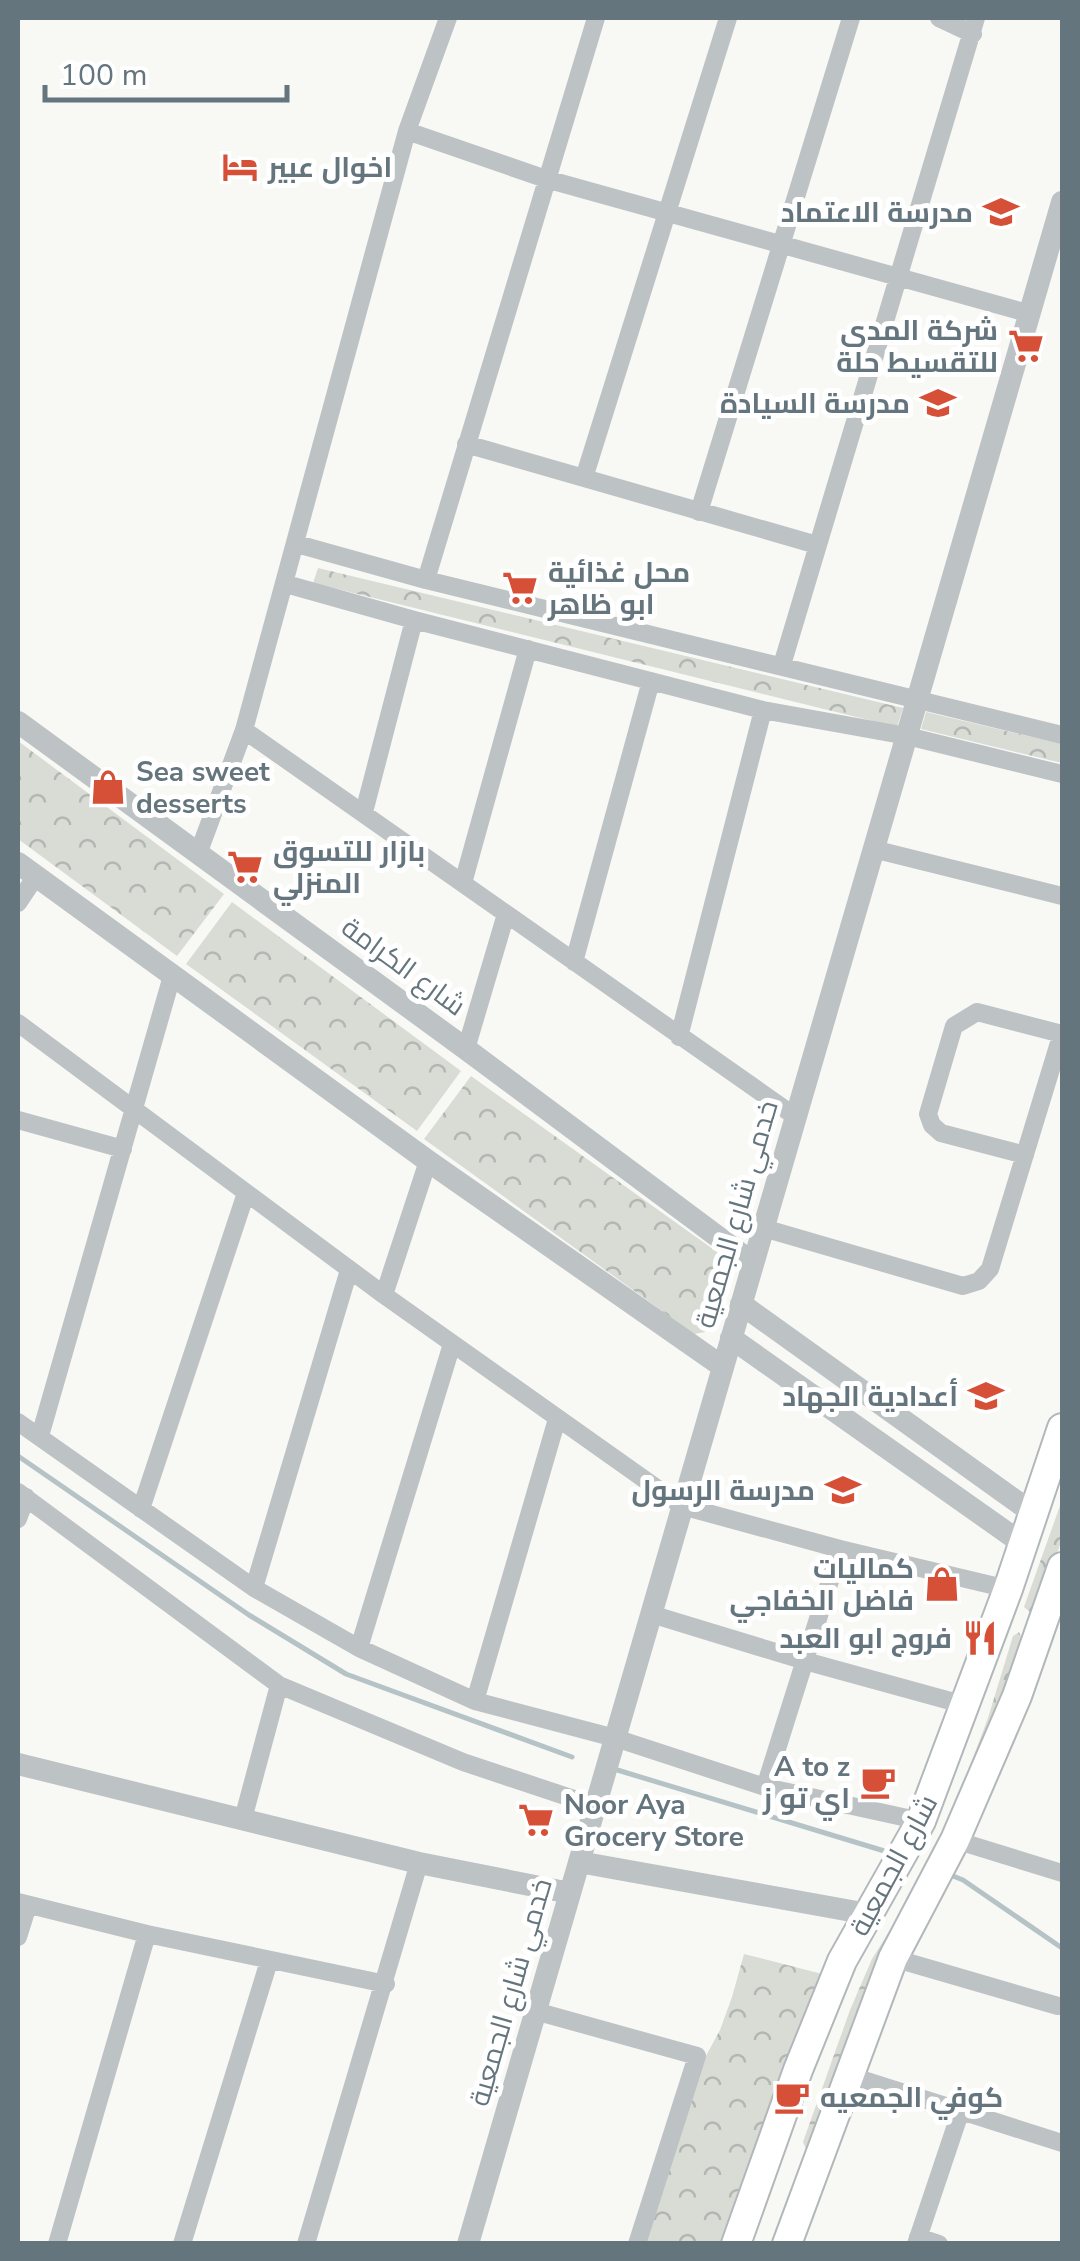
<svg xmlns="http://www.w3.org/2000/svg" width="1080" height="2261" font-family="'Nunito Sans',Cairo,sans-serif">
  <defs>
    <pattern id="forest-crowns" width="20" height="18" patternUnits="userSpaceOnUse" patternTransform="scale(2.5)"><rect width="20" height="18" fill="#d8dcd5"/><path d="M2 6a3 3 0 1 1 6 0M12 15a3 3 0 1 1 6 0" fill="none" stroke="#b3b7b2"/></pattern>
  </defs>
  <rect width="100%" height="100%" fill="#f8f8f5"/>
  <path fill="url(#forest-crowns)" d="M318,568L903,708L897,727L313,583Z
    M926,712L1062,744V763L921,729Z
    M18,741L224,894L177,956L18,839Z
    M232,902L461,1071L417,1131L186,964Z
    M471,1076L724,1257L710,1324L705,1332L694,1334L424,1139Z
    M1062,1500V1539L1038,1610L1030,1612L1024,1607Z
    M1019,1632L1024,1643L992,1737L814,2150L806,2149L803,2142L850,2010L872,1959L935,1858L988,1718L1013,1636Z
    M744,1954L826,1975L732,2243L635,2244L701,2065L720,2030L732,1997Z"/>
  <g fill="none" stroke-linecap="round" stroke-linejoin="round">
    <path stroke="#b6c3c6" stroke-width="5" d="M18,1456L249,1615L346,1674L572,1757
      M614,1769L891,1853
      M948,1874L963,1880L1062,1948"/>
    <defs>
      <path id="primary" d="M736,2244L798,2070L842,1961L921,1821L1008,1589L1062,1428
        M787,2244L893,1958L955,1840L1017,1696L1062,1567"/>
    </defs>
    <use href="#primary" stroke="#b1b7ba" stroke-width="32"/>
    <path stroke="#bdc2c5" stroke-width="18" d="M939,18L973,34
      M407,131L546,179L1031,314
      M466,444L817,545
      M584,478L728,18
      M699,512L851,18
      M297,544L426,580L1062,735
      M426,580L596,18
      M286,584L414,620L763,710L907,736L1062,774
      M782,665L976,18
      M244,730L796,1117
      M364,812L414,620
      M873,849L1062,896
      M198,854L244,730L407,131L448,18
      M463,883L528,649
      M18,903L36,876
      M574,962L651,681
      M18,1023L384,1295L682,1506L840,1549L1008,1589
      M679,1037L763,710
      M466,1049L506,914
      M18,1120L123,1149
      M1025,1155L941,1133L932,1125L928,1114L954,1026L977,1012L1062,1034
      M763,1228L963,1286L979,1281L990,1269L1062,1033
      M384,1295L428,1161
      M18,1422L254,1588L359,1648L475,1701L615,1738L765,1787L921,1821
      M40,1436L172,976
      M18,1492L279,1685L463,1762L595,1806
      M141,1509L246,1193
      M18,1519L26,1497
      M254,1588L349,1270
      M651,1614L805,1661L965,1705
      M359,1648L452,1344
      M475,1701L557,1419
      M765,1787L840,1549
      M243,1819L279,1685
      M955,1840L1062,1873
      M18,1902L147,1934L386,1984
      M18,1937L28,1905
      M893,1958L1058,2006
      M535,2011L697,2056L637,2244
      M848,2075L1062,2143
      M918,2237L939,2244
      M57,2244L147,1934
      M182,2244L269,1961
      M306,2244L419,1863
      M916,2244L960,2113"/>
    <path stroke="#bdc2c5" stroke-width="22" d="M18,722L466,1049L753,1263
      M18,863L428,1161L723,1367
      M741,1304L1034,1514
      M731,1338L1023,1544
      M18,1764L419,1863L570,1893
      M579,1862L868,1914
      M468,2244L1062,202"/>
    <use href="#primary" stroke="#fff" stroke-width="28"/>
  </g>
  <defs>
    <symbol id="hotel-bare" viewBox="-9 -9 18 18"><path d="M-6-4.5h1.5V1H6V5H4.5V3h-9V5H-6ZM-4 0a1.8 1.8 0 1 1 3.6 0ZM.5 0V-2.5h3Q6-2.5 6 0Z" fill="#d65037" stroke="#fff" stroke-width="2.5" paint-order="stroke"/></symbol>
    <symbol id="school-bare" viewBox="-9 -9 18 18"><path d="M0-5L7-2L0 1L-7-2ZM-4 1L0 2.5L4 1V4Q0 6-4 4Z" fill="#d65037" stroke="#fff" stroke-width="2.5" paint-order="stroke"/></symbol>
    <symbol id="supermarket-bare" viewBox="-9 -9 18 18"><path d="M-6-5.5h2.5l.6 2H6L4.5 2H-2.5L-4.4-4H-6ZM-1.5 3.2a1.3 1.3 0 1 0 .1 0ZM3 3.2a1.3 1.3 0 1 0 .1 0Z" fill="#d65037" stroke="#fff" stroke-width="2.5" paint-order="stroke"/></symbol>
    <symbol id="shop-bare" viewBox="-9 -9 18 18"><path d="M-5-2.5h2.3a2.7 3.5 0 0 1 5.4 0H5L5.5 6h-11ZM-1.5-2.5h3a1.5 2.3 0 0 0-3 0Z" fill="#d65037" stroke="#fff" stroke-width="2.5" paint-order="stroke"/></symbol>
    <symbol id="restaurant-bare" viewBox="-9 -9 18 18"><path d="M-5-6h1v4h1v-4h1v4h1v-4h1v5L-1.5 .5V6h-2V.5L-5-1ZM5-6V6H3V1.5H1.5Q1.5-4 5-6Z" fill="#d65037" stroke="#fff" stroke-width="2.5" paint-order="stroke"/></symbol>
    <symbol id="cafe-bare" viewBox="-9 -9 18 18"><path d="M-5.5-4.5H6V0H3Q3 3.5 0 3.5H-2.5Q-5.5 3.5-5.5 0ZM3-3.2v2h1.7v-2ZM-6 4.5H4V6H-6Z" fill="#d65037" stroke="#fff" stroke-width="2.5" paint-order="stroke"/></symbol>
  </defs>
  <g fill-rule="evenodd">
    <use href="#hotel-bare" x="215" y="142" width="50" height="50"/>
    <use href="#school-bare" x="976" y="187" width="50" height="50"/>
    <use href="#supermarket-bare" x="1001" y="321" width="50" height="50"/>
    <use href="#school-bare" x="913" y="378" width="50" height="50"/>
    <use href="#supermarket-bare" x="495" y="563" width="50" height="50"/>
    <use href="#shop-bare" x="83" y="762" width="50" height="50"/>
    <use href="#supermarket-bare" x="220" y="842" width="50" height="50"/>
    <use href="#school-bare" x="961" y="1371" width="50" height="50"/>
    <use href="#school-bare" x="818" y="1465" width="50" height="50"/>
    <use href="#shop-bare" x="917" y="1559" width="50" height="50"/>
    <use href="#restaurant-bare" x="955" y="1613" width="50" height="50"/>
    <use href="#cafe-bare" x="853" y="1757" width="50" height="50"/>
    <use href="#supermarket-bare" x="511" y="1795" width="50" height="50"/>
    <use href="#cafe-bare" x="767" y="2072" width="50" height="50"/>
  </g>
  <g text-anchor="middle" stroke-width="10" stroke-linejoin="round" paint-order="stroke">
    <g font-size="28" font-weight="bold" fill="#65757e" stroke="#fff" text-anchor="end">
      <text x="268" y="177" text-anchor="start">اخوال عبير</text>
      <text x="973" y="222">مدرسة الاعتماد</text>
      <text x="998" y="340">شركة المدى<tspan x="998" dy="32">للتقسيط حلة</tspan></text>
      <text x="910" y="413">مدرسة السيادة</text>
      <text x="548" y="582" text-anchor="start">محل غذائية<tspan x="548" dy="32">ابو ظاهر</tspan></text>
      <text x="136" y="781" text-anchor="start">Sea sweet<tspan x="136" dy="32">desserts</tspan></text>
      <text x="273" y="861" text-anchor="start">بازار للتسوق<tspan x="273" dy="32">المنزلي</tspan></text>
      <text x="958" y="1406">أعدادية الجهاد</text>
      <text x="815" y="1500">مدرسة الرسول</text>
      <text x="914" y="1578">كماليات<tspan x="914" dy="32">فاضل الخفاجي</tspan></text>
      <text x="952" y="1648">فروج ابو العبد</text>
      <text x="850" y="1776">A to z<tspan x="850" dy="32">اي تو ز</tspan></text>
      <text x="564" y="1814" text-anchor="start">Noor Aya<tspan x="564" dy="32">Grocery Store</tspan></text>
      <text x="820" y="2107" text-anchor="start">كوفي الجمعيه</text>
    </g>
    <g font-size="28" fill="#65757e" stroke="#fff">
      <text transform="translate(404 966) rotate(36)" y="10">شارع الكرامة</text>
      <text transform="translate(736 1214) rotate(-74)" y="10">خدمي شارع الجمعية</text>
      <text transform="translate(893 1865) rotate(-62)" y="10">شارع الجمعية</text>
      <text transform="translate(510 1992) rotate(-74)" y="10">خدمي شارع الجمعية</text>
    </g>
  </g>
  <rect width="1080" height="2261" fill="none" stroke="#65757e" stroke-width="40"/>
  <path d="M45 85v15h242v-15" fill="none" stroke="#65757e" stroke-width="5"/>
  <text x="60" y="85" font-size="30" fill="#65757e" stroke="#ffffff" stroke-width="8" paint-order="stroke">100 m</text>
</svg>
